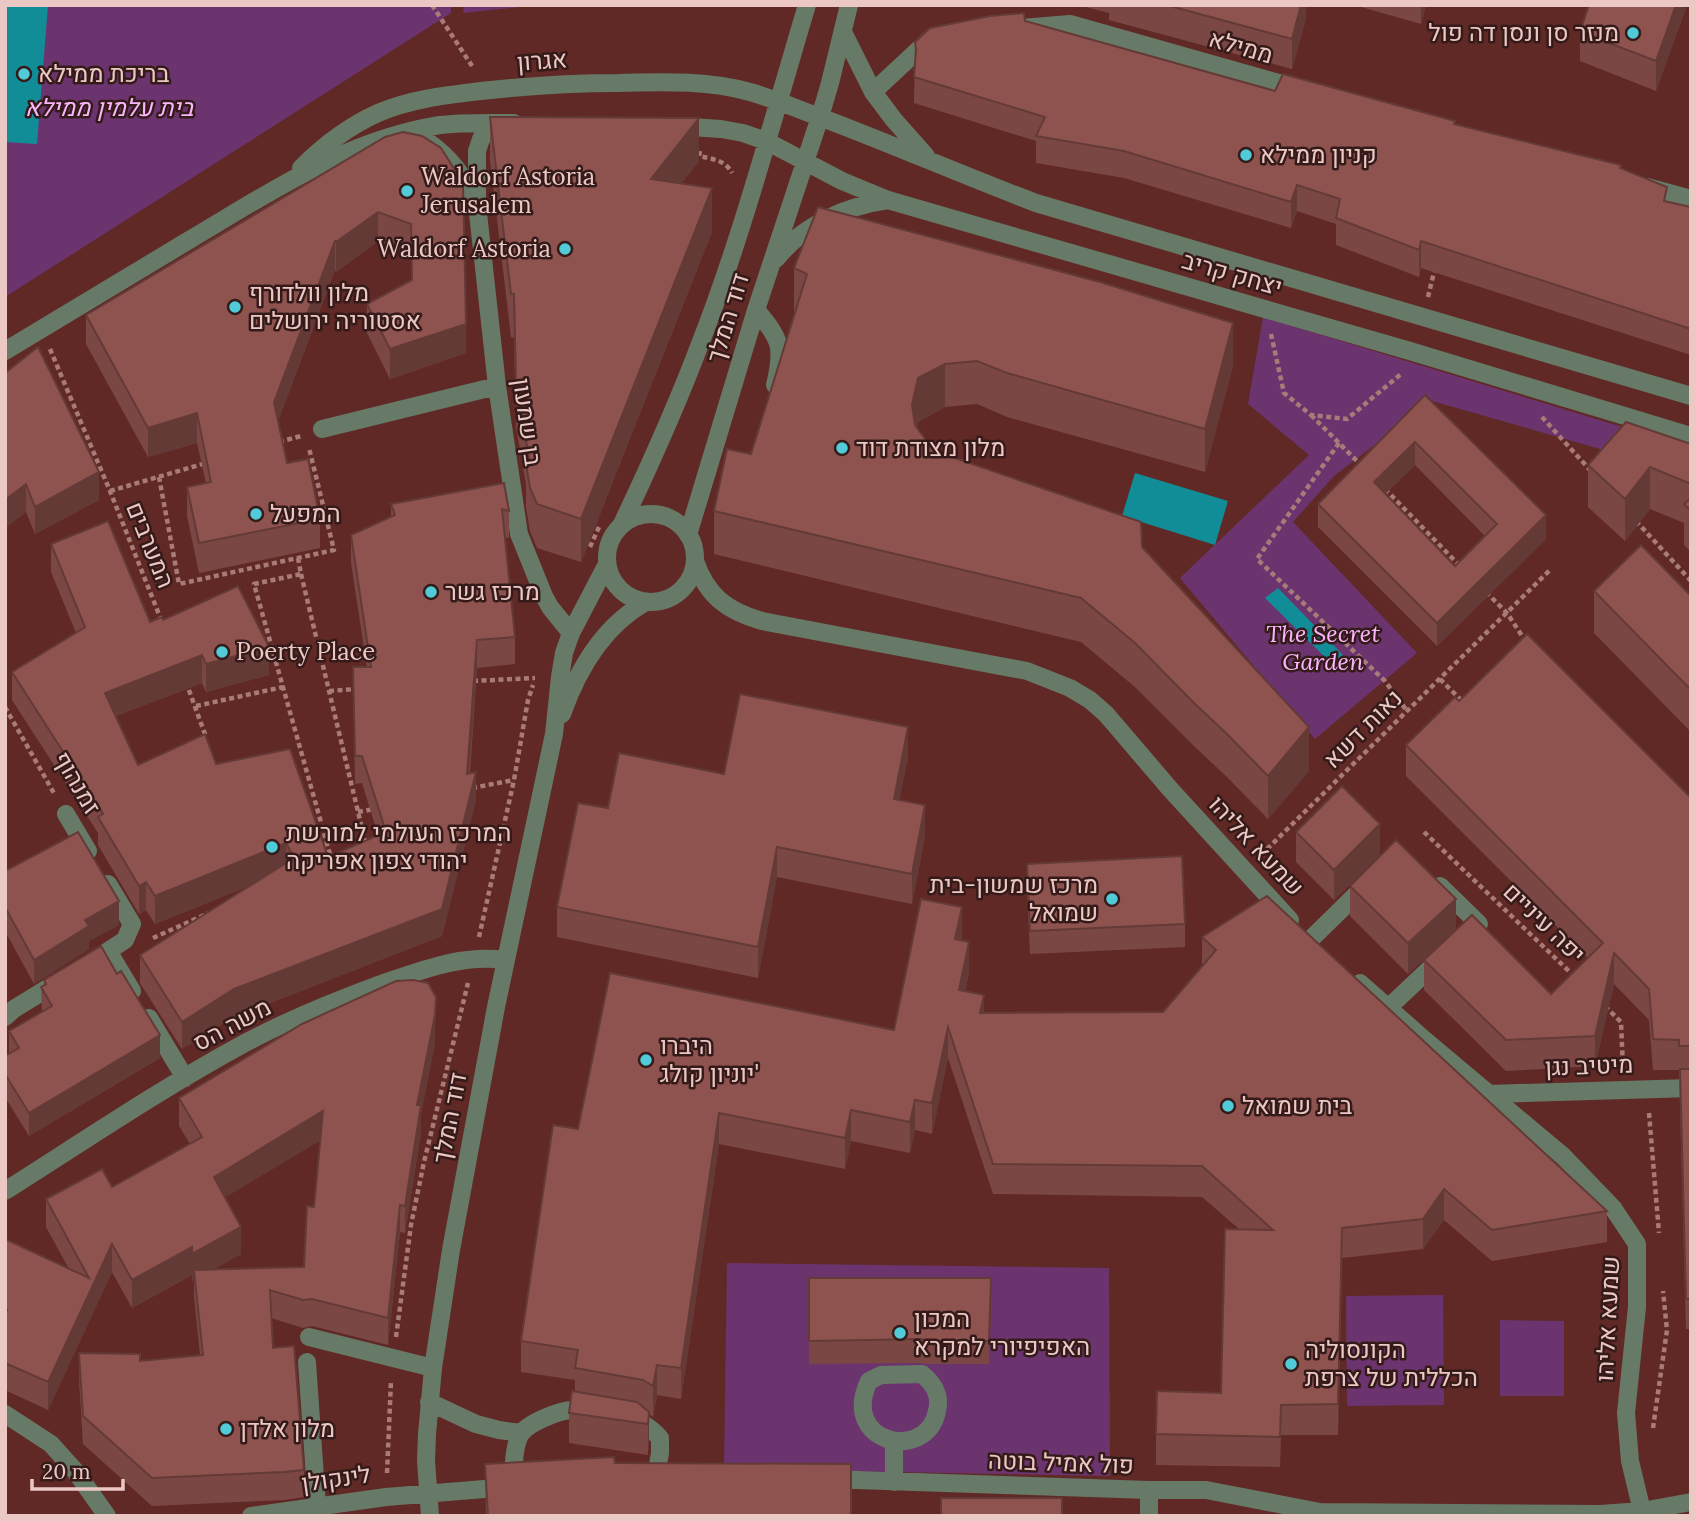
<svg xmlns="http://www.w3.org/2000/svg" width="1696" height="1521" font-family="Lora,Heebo,serif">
  <rect width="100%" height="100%" fill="#602926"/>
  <path fill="#6c346f" d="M5,5H451V13L5,297Z
    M464,5H537L463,13Z
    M1263,317L1691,448V475L1432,401L1334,476L1293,522L1417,653L1315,739L1180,578L1309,455L1248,404Z
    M727,1263L1109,1268L1110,1476L894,1472L724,1470Z
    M1443,1295L1444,1405L1347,1406L1346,1296Z
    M1500,1320L1564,1321V1396H1500Z"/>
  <path fill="#118d98" d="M5,5H48L37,144L5,142Z
    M1135,473L1228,501L1215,545L1122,516Z
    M1278,588L1343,655L1331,663L1265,598Z"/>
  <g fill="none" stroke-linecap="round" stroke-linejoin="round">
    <path stroke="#a87b78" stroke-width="4.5" stroke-dasharray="5 3.5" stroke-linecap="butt" d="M432,5L474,69
      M700,151L699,156C713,159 725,160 732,173
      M1428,297L1435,268
      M1271,334L1284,393L1311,415L1347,419L1401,374
      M50,349L110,491L162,622
      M1311,415L1362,466
      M1542,417L1590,470
      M279,442L301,436
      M1339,443L1257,559L1385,681L1407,711
      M159,477L179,584L334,550L309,448
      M1385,489L1460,566
      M110,491L206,463
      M1636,521L1691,581
      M590,547L599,527
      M298,558L301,574L254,584L331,858
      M301,574L366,845
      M1486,592L1507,613L1526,642
      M1440,679L1464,703
      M473,681L535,678
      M186,682L206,737
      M329,691L356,689
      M196,706L283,687
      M5,707L55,795
      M472,788L514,780
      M358,812L374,809
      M1424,832L1574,976
      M1261,855L1550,570
      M479,937L514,780L528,700L533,685
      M153,938L209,913
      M1605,1006L1621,1022L1623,1068
      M1649,1113L1659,1233
      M396,1337L411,1225L424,1162L468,983
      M1653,1428L1667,1330L1663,1291
      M387,1473L391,1381"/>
    <path stroke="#677a67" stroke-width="18" d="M1022,28L1070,24L1300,89
      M843,32L873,92L894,120L926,156
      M873,92L932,37
      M493,123L481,139L477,151V204L497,386L519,534L544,596L550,607L571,633
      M675,126L721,129L743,133L766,141L842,181L888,200L1410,351L1691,436
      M427,141C451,158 461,173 475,199
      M301,168C323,146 349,126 378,113C410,99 447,95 481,91C527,86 573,83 618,83C662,82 707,80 750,92C775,99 800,110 825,119C896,146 965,176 1036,203L1691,396
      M1647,187L1691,199
      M776,259C803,225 846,206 888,200
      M756,310C781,339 784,348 775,385
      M5,351C67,313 129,276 191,239C272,191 346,140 440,125C465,122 490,123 514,123
      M322,429L497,386
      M607 558a44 44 0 1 1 88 0a44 44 0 1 1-88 0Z
      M622,524C650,465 677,405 700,344C743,234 773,118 807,5
      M688,535L756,310L820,117L830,83L849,5
      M695,561C707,596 727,611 762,621L1027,671L1070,688L1090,700L1106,714L1170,789L1290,920
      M562,714C578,669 603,626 646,602
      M66,814L88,851
      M108,884L132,924L125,940L108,951
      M1440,886L1479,924L1469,932
      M1311,939L1366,885
      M85,966L108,951L132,991
      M1360,983L1427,1042L1563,1156L1613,1208L1637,1244V1307L1626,1413L1630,1461L1642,1511
      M1388,1008L1441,958
      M5,1017L14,1009L61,980
      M149,1018L185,1078
      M1488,1094L1691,1088
      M5,1191C84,1141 162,1088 245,1043C288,1020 335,1001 381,984C422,970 462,954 505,960
      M309,1337L433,1368
      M307,1362L317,1506
      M922,1374C934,1384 941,1395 937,1411C927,1463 839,1444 869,1381L881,1375Z
      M429,1402L476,1424L499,1430L521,1433
      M5,1414L51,1444L76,1472L107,1516
      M628,1419C642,1422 650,1427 660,1438V1453L655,1482
      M827,1479L1149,1490H1206L1320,1512L1600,1514L1642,1511L1691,1502
      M894,1482V1441
      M513,1484C514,1468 513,1449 520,1435C527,1423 560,1410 573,1410C579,1410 585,1412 590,1413
      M251,1516L386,1497L509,1487
      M430,1516L426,1461L427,1434L433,1368L451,1250L496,1007L554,734L560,677L564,653L571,633L607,564
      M1149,1516V1490"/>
  </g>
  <path fill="#7b4744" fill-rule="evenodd" d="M1078,5H1306V19L1292,69L1109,20V13Z
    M1354,5H1426L1421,24Z
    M1687,5L1656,91L1580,61V32Z
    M1025,21L1275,91L1455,124L1621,169L1667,202L1691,207V355L1421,268L1419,277L1336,245V224L1297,211L1291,228L1124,178L1036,163V141L914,103L915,42Z
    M490,117L699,161L681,184L712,232L581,562L537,548L530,531L526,507V485L516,427L514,338L511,337L490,160Z
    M385,137L466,353L390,379L367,333V304L411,281V253L378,241L336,272L335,270L278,421L287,463L320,519V548L199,573L187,516V487L206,483L197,443L148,457L86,344V315Z
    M794,268L1233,366L1205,472L1007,417L977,404L945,407L918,422L917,428L934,451L1142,547L1309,771L1268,819L1227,777L1195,747L1135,687L1081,642L714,554V511L751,454L795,312L794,311Z
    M5,373L99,500L35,534L26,512L5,528Z
    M1425,395L1546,539L1437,646L1318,527V504ZM1415,465L1485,536L1455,566L1385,494Z
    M1691,444V552L1684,545V523L1650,509L1625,541L1588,507V465Z
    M504,483L509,511V538L505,537L515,637V664L477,668L470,774L476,800L442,936L234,1017L182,1049L140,983V955L254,884L155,924L146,910L139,914L98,845V833L12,700V672L76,633L51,572V544L150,622L163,620L269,675L206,692L202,683L116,716L138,765L216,764L328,857L378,835L362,783L355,784L353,667H367L351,563V535L391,517V504Z
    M1594,591L1691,596V732L1594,633Z
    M1459,701L1691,798V1329H1686L1679,1070H1653L1649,1020L1614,984L1595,1066L1506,1071L1424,990V960L1551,994L1588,958L1406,776V745Z
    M908,757L899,800L925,836L912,904L777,877L758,978L557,937V907L608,808L724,774Z
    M1296,832L1380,855L1334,900L1296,862Z
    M1027,864L1185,924V947L1030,954L1027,887Z
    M5,871L119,925L89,941V949L34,984L5,931Z
    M1350,886L1456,930L1408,974L1350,916Z
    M962,937V941L969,973L965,991L984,1013L1163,1012L1202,967V937L1607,1211V1242L1492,1261L1444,1220L1423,1249L1342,1258L1338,1435H1281L1280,1467L1156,1465V1434L1221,1393L1239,1229L1202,1197L993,1194L948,1058L932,1134L915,1130L910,1153L851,1141L845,1169L719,1144L681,1399L657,1395L653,1417L649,1414L648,1455L569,1443V1413L575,1392V1380L521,1372V1341L578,1129L894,1030Z
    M44,980L160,1058L29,1136L5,1097V1056L9,1053V1031L42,1012L41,987L44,986Z
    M435,1043L421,1114V1133L405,1233L400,1232L388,1345L312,1326L303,1328L271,1318L273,1348L304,1470V1497L284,1500L152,1506L83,1444L79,1380V1353L140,1361L200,1355L194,1297V1280L192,1281V1275L132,1308L112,1272L48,1410L5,1390V1239L69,1269L46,1227V1199L112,1187L190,1144L179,1126V1098ZM320,1140L314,1207L304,1267L214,1269L241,1254L225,1197Z
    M809,1278L991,1301L989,1364H926L922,1363L809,1364Z
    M615,1463L851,1516H486L485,1464Z"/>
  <path fill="#643a37" d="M1301,5H1306V19L1292,69V39Z
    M1421,5H1426L1421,24Z
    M1676,5H1687L1656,91V61Z
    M699,118V161L651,223V179Z
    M1297,185V211L1291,228V202Z
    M712,188V232L581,562V519Z
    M378,212V241L336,272V242Z
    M335,241V270L274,432V402Z
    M1421,241V268L1419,277V250Z
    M1233,323V366L1205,472V429Z
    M466,324V353L390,379V349Z
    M945,364V407L918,422L912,448V405L918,378Z
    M197,413V443L148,457V428Z
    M1415,442V465L1374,505V482Z
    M1650,467V509L1625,541V499Z
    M99,472V500L35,534V507Z
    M26,484V512L5,528V500Z
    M1546,515V539L1437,646V623Z
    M477,640V668L467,802V774Z
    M269,647V675L206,692V664Z
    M202,655V683L105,720V693Z
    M908,727V757L894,829V799Z
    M1309,727V771L1268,819V776Z
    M476,772V800L442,936L234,1017L182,1049V1022Z
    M925,805V836L912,904V874Z
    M1380,824V855L1334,900V870Z
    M286,843V871L155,924V896Z
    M777,847V877L758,978V947Z
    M146,882V910L139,914V886Z
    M1456,899V930L1408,974V943Z
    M119,901V925L89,941V949L34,984V960L85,920Z
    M962,907V937L955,970V939Z
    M969,942V973L959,1020V990Z
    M1614,953V984L1595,1066V1036Z
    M984,995V1025L980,1013Z
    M436,997L435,1043L421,1114V1133L405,1233V1206L417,1105Z
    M948,1027V1058L932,1134V1103Z
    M160,1035V1058L29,1136V1113Z
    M915,1100V1130L910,1153V1122Z
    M851,1110V1141L845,1169V1138Z
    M323,1111V1139L214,1204V1177Z
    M719,1113V1144L681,1399V1368Z
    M1444,1189V1220L1423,1249V1219Z
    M400,1205V1232L388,1345V1318Z
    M241,1227V1254L195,1280L194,1270V1280L192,1281V1254Z
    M1342,1228V1258L1338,1435V1404Z
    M112,1244V1272L48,1410V1382Z
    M192,1247V1275L132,1308V1280Z
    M991,1278V1301L989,1364V1341Z
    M657,1365V1395L653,1417V1386Z
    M649,1412V1443L648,1455V1424Z"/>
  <path fill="#8f534f" stroke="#643a37" stroke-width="2" fill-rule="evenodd" d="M1166,5H1301L1292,39Z
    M1589,5H1676L1656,61L1580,32Z
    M1024,13L1025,21L1275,91L1283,74L1455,121L1454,124L1621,165L1620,168L1667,187L1664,201L1691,207V329L1421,241L1419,250L1336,218L1340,199L1297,185L1291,202L1124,151L1036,136L1045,117L914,77L916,50L915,42L930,28L990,16Z
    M490,117L699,118L651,179L712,188L581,519L537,504L530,488L526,464L530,463L516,383L514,294H511Z
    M403,132L422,136L441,148L463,183L466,324L390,349L367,304L412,280L411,224L378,212L336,242L335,241L274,402L287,463L308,459L320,519L199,543L187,487L211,482L197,413L148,428L86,315L385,137Z
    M818,207L1100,282L1233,323L1205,429L1007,373L977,361L945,364L918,378L912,405L915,425L934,451L1141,522L1142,547L1309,727L1268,776L1227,734L1195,704L1135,643L1081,598L714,511L727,449L751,454L807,274L794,268Z
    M38,347L99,472L35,507L26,484L5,500V373Z
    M1425,395L1546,515L1437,623L1318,504ZM1415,442L1497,524L1455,566L1374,482Z
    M1626,422L1691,444V484L1650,467L1625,499L1588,465Z
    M504,483L509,511L502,509L515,637L477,640L467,774L476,772L442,909L234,989L182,1022L140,955L294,858L286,843L155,896L146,882L139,886L98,817L103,814L12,672L85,627L51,544L108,521L150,622L162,617L163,620L238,586L269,647L206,664L202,655L105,693L138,765L205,734L216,764L290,749L328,857L386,832L362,756H355L353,667H371L351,535L395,515L391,504Z
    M1691,498V511L1684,504Z
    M1641,545L1691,596V690L1594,591Z
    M1527,634L1691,798V1046H1679V1040L1653,1039L1649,989L1614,953L1595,1036L1506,1040L1424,960L1472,915L1551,994L1603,943L1406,745L1455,697L1459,701Z
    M740,694L908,727L894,799L925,805L912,874L777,847L758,947L557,907L578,803L608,808L619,753L724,774Z
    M1342,786L1380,824L1334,870L1296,832Z
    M78,832L119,901L85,920L89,926L34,960L5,907V871Z
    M1396,840L1456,899L1408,943L1350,886Z
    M1182,856L1185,924L1030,931L1027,864Z
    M1267,896L1607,1211L1492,1230L1444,1189L1423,1219L1342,1228L1338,1404L1281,1405L1280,1437L1156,1434L1157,1391L1221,1393L1225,1229L1273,1230L1202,1166L993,1164L948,1027L932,1103L915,1100L910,1122L851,1110L845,1138L719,1113L681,1368L657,1365L653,1386L643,1380L575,1368L578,1350L521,1341L553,1125L578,1129L610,973L894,1030L921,899L962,907L955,939L969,942L959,990L984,995L980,1013L1163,1012L1216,950L1202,937Z
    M101,946L117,974L121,971L160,1035L29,1113L5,1074V1056L19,1048L9,1031L52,1006L41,987L46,984L44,980Z
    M413,980L428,983L436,997L435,1015L417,1105H421L405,1206L400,1205L388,1318L312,1299L303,1300L270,1290L273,1348L294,1346L304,1470L284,1472L152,1478L83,1416L79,1353L140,1354V1361L203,1355L194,1270L304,1267L307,1206L314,1207L323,1111L214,1177L241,1227L192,1254V1247L132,1280L112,1244L48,1382L5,1363V1314L7,1310H5V1239L89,1278L46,1199L102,1169L112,1187L202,1137L179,1098L302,1024L396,981Z
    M1680,1069H1691V1299H1686Z
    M809,1278H991L989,1341H926L922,1339L809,1341Z
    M572,1391L637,1402L649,1412L648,1424L569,1413Z
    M614,1457L615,1463L851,1464V1516H488L485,1464Z
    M941,1498H1062V1516H941Z"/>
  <g fill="#52cbd8" stroke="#341b19" stroke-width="2.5">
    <circle cx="1633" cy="33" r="7"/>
    <circle cx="24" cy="74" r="7"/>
    <circle cx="1246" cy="155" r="7"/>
    <circle cx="407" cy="191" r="7"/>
    <circle cx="565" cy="249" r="7"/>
    <circle cx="235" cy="307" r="7"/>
    <circle cx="842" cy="448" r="7"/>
    <circle cx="256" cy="514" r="7"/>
    <circle cx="431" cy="592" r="7"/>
    <circle cx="222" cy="652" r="7"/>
    <circle cx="272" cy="847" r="7"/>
    <circle cx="1112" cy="899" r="7"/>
    <circle cx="646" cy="1060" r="7"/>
    <circle cx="1228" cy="1106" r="7"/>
    <circle cx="900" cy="1333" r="7"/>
    <circle cx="1291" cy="1364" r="7"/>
    <circle cx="226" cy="1429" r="7"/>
  </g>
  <g text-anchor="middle" stroke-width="5" stroke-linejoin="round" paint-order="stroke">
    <g font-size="24" fill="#ecc8c5" stroke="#341b19" text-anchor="start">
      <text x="1619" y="41" text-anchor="end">מנזר סן ונסן דה פול</text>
      <text x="38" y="82">בריכת ממילא</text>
      <text x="1260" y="163">קניון ממילא</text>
      <text x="421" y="185">Waldorf Astoria<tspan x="421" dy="28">Jerusalem</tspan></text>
      <text x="551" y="257" text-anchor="end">Waldorf Astoria</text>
      <text x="249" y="301">מלון וולדורף<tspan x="249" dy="28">אסטוריה ירושלים</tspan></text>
      <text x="856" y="456">מלון מצודת דוד</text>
      <text x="270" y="522">המפעל</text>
      <text x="445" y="600">מרכז גשר</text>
      <text x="236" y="660">Poerty Place</text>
      <text x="286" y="841">המרכז העולמי למורשת<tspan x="286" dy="28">יהודי צפון אפריקה</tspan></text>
      <text x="1098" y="893" text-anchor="end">מרכז שמשון-בית<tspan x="1098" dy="28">שמואל</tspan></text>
      <text x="660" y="1054">היברו<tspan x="660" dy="28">יוניון קולג'</tspan></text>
      <text x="1242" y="1114">בית שמואל</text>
      <text x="914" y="1327">המכון<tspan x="914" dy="28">האפיפיורי למקרא</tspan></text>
      <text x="1305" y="1358">הקונסוליה<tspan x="1305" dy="28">הכללית של צרפת</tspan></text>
      <text x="240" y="1437">מלון אלדן</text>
    </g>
    <g font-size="24" fill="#ecc8c5" stroke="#341b19">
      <text transform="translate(1241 47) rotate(16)" y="8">ממילא</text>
      <text transform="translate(542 61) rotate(-4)" y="8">אגרון</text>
      <text transform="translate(1232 274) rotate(16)" y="8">יצחק קריב</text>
      <text transform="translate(728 318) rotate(-73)" y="8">דוד המלך</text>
      <text transform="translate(527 422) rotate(82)" y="8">בן שמעון</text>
      <text transform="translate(150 545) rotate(68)" y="8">המערבים</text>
      <text transform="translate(1363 729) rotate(-45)" y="8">נאות דשא</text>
      <text transform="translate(77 783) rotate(60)" y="8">זמנהוף</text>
      <text transform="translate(1256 846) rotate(47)" y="8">שמעא אליהו</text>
      <text transform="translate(1544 923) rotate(44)" y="8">יפה עיניים</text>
      <text transform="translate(232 1025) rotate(-28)" y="8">משה הס</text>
      <text transform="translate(1589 1066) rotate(-2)" y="8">מיטיב נגן</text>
      <text transform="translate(450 1118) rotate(-79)" y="8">דוד המלך</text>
      <text transform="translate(1608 1319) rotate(-87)" y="8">שמעא אליהו</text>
      <text transform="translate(1061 1463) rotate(2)" y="8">פול אמיל בוטה</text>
      <text transform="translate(336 1479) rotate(-8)" y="8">לינקולן</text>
    </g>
    <g font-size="24" font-style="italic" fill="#fab5fd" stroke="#341b19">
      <text x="109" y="116">בית עלמין ממילא</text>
      <text x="1323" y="642">The Secret<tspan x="1323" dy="28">Garden</tspan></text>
    </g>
  </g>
  <rect width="1696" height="1521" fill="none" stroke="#ecc8c5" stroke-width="14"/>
  <path d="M32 1479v10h91v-10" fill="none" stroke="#ecc8c5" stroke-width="3.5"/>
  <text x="42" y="1479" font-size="21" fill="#ecc8c5" stroke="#341b19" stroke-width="5" paint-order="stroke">20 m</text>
</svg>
